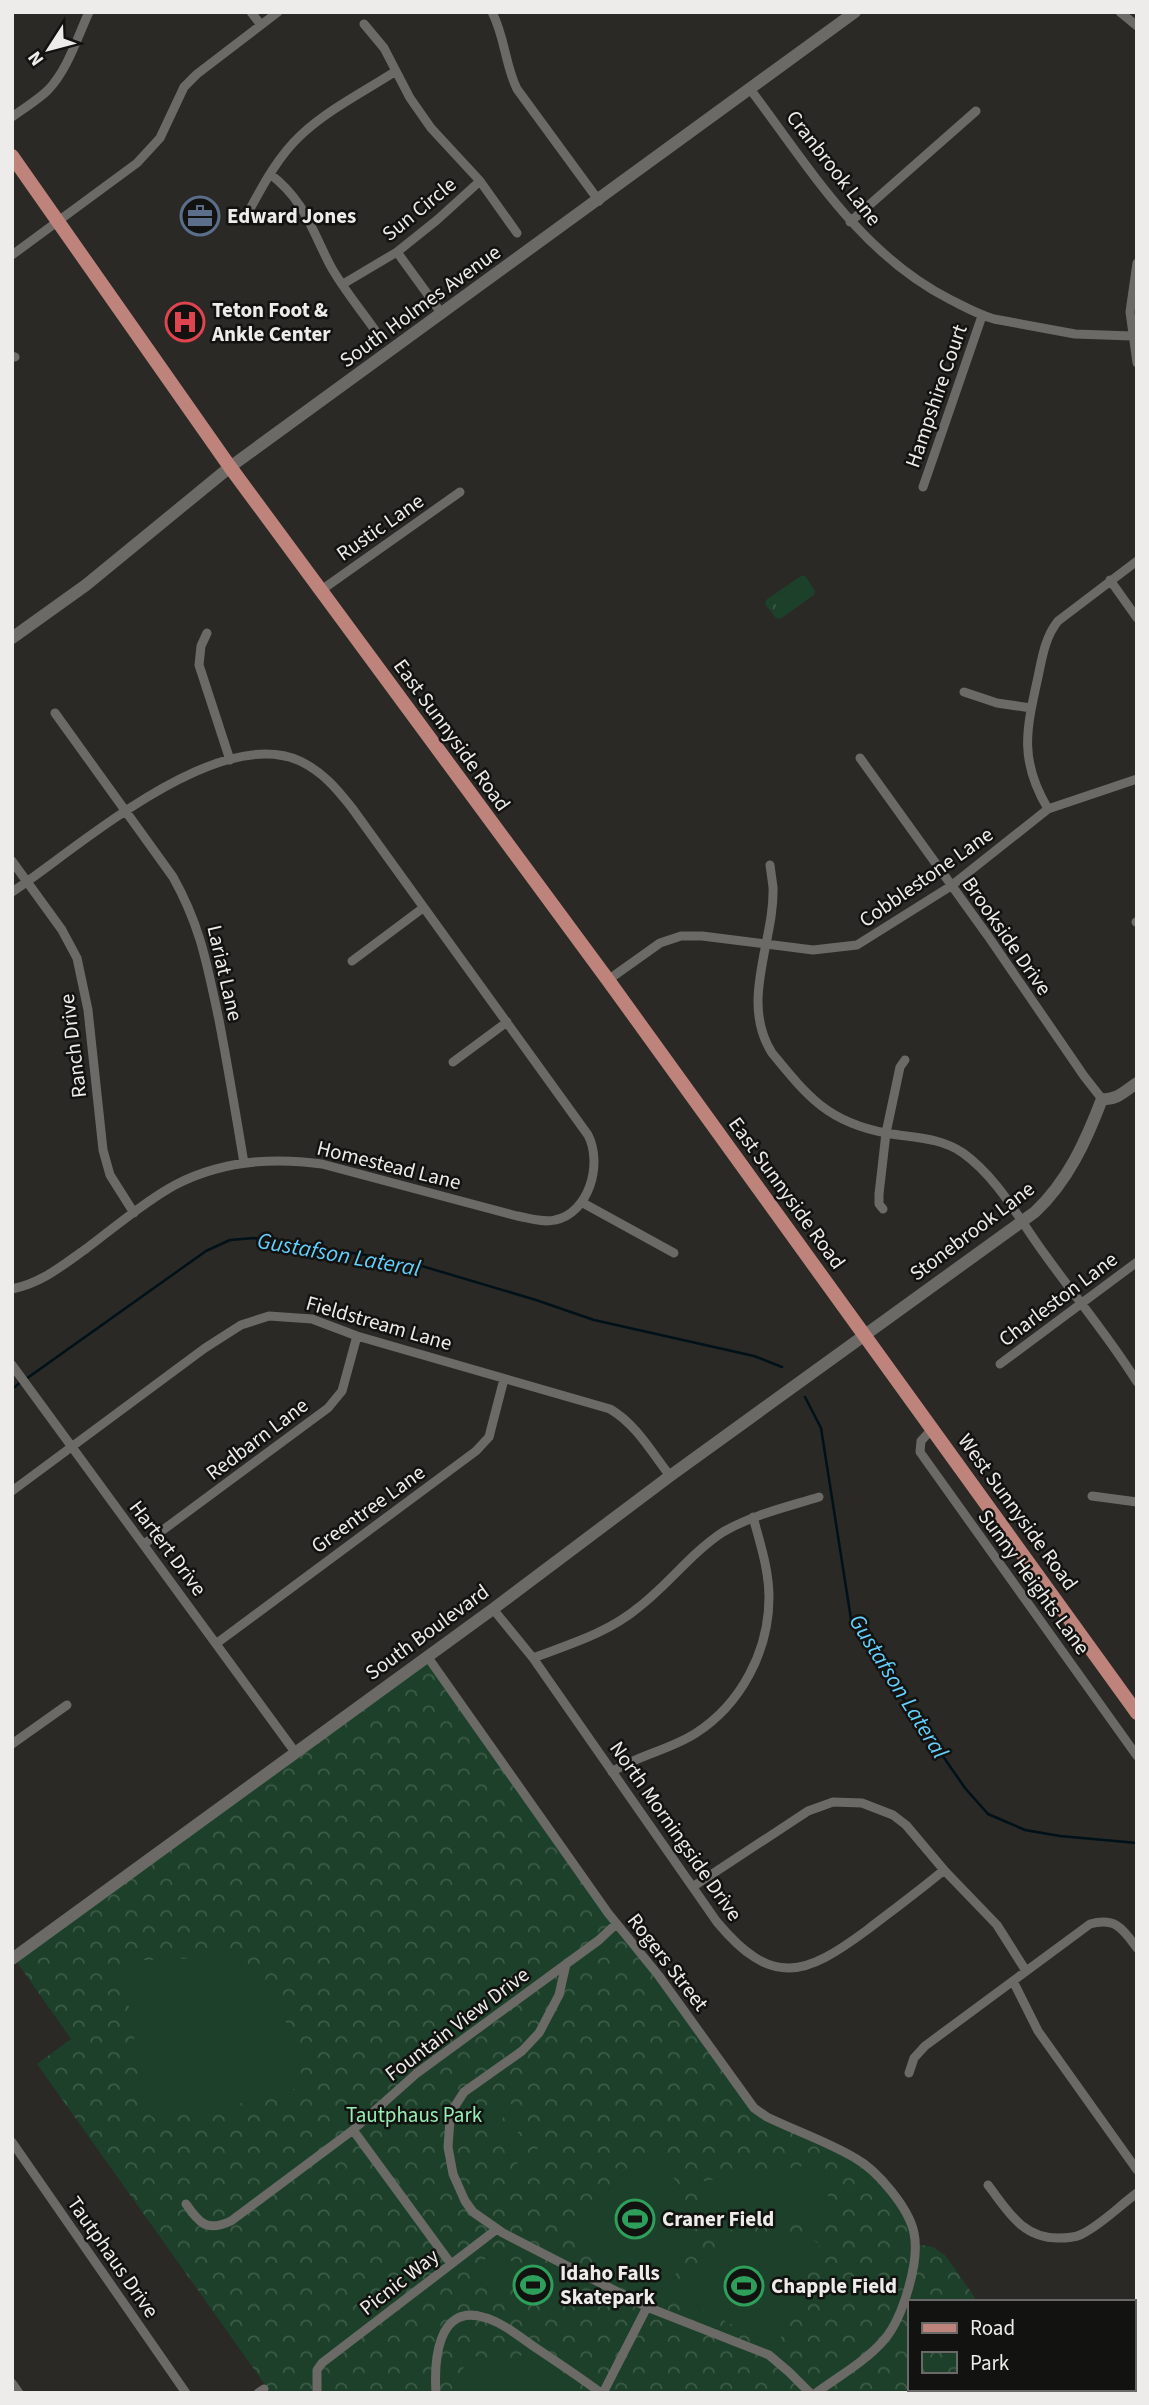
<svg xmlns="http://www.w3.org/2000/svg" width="1149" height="2405" font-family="'Source Sans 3',sans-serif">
  <defs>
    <pattern id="park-crowns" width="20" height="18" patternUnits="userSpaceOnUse" patternTransform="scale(1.75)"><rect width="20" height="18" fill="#1c4029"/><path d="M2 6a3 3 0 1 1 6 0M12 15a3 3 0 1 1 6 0" fill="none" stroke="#3d5c48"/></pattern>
  </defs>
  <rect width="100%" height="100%" fill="#2a2925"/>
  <path fill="url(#park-crowns)" d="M801,576H805L815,591L814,595L780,619L776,618L765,604L766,600Z
    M427,1656L754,2108L856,2158L905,2211L915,2244L933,2247L945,2255L974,2296L976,2302H909V2389H1031L1033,2393H271L37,2064L71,2039L14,1958Z"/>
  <path fill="#1c4029" d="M799,581L808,594L781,612L773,600Z
    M227,1957L276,1989L305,2086L212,2111L154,2118L147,2113L121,1961Z
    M506,2097L515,2109L489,2128L480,2116Z
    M518,2113L527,2126L501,2144L492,2132Z
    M530,2130L538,2142L512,2161L503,2149Z
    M541,2146L550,2158L524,2177L515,2165Z
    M655,2153C663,2164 673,2176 680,2189C696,2223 684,2268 662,2297L604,2268L609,2261L581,2238L577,2226L618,2177Z
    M823,2163L831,2214L706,2234L698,2182Z
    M775,2235H801L820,2244L779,2342L771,2345L679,2297C703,2253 726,2240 775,2235Z
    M493,2253L549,2277L557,2287L561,2301L548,2315L535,2295L505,2283L492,2289L474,2281C474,2266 482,2261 493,2253Z
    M472,2355L512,2367L521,2355L567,2383L565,2393H462L464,2361Z"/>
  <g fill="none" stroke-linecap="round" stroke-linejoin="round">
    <path stroke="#001119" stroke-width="2.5" d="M26,1379L206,1251L230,1240L254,1238L405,1261L536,1300L594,1320L754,1356L782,1367
      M12,1389L21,1382
      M805,1397L821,1428L851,1619L857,1632L965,1788L988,1814L1025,1830L1060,1836L1137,1843"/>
    <path stroke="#6b6a66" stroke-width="9" d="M251,12L261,25
      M492,12C505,37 505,65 517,89L599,201
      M1120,12L1137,26
      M364,24L384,48L410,98L431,128L480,181L517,233
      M750,89C809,167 860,254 951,300C965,307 979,315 994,319L1075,334L1132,336
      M12,117C24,108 38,100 48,90C68,69 77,38 89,12
      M270,174C304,200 311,228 330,265C343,289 362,311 377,333
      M244,220C260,191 276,158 301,135C329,109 365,91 396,71
      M850,222L976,111
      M397,252L442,314
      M12,255L137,163L160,138L184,87L197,74L278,12
      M1137,263L1130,312L1137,363
      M343,284L397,252L437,220L480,181
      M12,356L15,357
      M923,487L982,316
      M1110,580L1137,618
      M320,591L460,492
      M207,633L201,646L199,665L230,760
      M964,692L997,703L1031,708
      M55,713L173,877C201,927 207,965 219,1020C228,1067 236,1115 244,1163
      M860,758L988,936L1084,1076L1102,1099
      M1048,809C1019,760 1026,731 1038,677C1042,658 1045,637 1058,621L1137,561
      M12,861L62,930L77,958L88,1010L103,1150L110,1175L134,1213
      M770,865C771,872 772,880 773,887C775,941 739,1001 772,1053C808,1097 828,1122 886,1133C913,1138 940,1137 963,1153C999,1179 1020,1221 1046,1256C1076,1298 1110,1338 1137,1382
      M12,892C78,848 217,723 300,761C323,772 337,789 352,808L588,1135C603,1164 589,1213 555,1220C543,1223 529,1218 517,1216L322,1164C272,1157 221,1161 175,1185C144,1202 115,1227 87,1248C63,1265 42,1283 12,1289
      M1136,922H1137
      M352,961L423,908
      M608,980L660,943L681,936H702L813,950L857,945L951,886L1048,809L1137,779
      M453,1062L507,1022
      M583,1203L674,1253
      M883,1209L879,1204V1194L886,1133L900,1067L905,1060
      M1000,1364L1137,1262
      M12,1365L295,1752
      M932,1429L921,1441L920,1452L1137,1756
      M12,1491L205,1348L241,1325L269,1316L312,1319L357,1336L610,1409C636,1424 652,1453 670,1476
      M1092,1496L1137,1502
      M144,1544L328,1408L342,1391L357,1336
      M493,1609L533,1658L717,1922C772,1988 805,1976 867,1930C893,1910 919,1891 944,1870
      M217,1643L476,1451L489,1437L504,1379
      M427,1656L608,1913L659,1976L754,2108L767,2117C796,2131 828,2142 855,2158C877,2170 909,2208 914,2233C920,2261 903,2318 884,2340C866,2361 839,2376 816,2393
      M533,1658C570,1644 608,1633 639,1607C669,1584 691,1553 723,1532C752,1515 787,1507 819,1497
      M12,1744L67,1705
      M612,1772C638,1755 670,1750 696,1733C741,1704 769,1651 769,1597C769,1570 760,1543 753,1517
      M694,1886L808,1811L833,1802L862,1803L893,1815L906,1825L944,1870L997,1925L1026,1971
      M566,1964L559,1995L539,2033L522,2051L464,2092L455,2106L450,2120L448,2147L453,2174L465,2201L473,2212L503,2233L647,2307L769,2355L789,2372L810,2393
      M1013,1981L1038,2031L1137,2170
      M909,2073L914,2058L925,2046L1090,1924C1116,1917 1123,1929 1137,1948
      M353,2130L451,2264
      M12,2142L186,2393
      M988,2185C1008,2211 1022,2238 1058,2238C1065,2238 1073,2238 1080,2235C1100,2226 1119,2206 1137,2193
      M186,2204C200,2224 207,2232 231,2221L353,2130L417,2073L599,1940L616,1924
      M12,2383L19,2393
      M258,2393L264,2389
      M317,2393V2370L322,2363L497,2229
      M436,2393C434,2362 437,2304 483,2317C503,2322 522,2339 539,2350C560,2364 581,2378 601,2393
      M603,2393L647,2307"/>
    <path stroke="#6b6a66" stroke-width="12" d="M12,638L86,585L230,467L855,12
      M12,1959L493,1609L670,1476L1035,1212C1068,1181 1086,1141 1102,1099C1116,1101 1126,1090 1137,1083"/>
    <path stroke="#be837a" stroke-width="14" d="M12,156L230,467L608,980L1137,1713"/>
  </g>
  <defs>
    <symbol id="office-ring" viewBox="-11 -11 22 22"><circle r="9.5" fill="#121210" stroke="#5c6f8a" stroke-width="1.5"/><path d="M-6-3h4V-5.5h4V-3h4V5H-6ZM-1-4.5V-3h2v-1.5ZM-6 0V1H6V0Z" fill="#5c6f8a"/></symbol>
    <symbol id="hospital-ring" viewBox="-11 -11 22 22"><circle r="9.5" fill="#121210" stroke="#e0444e" stroke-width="1.5"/><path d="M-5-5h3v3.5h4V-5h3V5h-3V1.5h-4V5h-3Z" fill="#e0444e"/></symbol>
    <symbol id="stadium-ring" viewBox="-11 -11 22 22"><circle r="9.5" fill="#121210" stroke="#2e9e5b" stroke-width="1.5"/><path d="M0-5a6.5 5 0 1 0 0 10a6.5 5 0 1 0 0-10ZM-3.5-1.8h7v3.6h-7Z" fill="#2e9e5b"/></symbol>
  </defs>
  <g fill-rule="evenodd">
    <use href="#office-ring" x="178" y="194" width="44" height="44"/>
    <use href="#hospital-ring" x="163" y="300" width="44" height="44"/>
    <use href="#stadium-ring" x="613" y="2197" width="44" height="44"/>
    <use href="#stadium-ring" x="511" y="2263" width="44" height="44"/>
    <use href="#stadium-ring" x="722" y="2264" width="44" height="44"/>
  </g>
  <g text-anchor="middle" stroke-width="5" stroke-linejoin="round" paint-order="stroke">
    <g font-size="21" fill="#edecea" stroke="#121210">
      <text transform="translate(834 168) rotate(52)" y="7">Cranbrook Lane</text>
      <text transform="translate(419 209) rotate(-39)" y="7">Sun Circle</text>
      <text transform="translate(420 306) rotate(-36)" y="7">South Holmes Avenue</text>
      <text transform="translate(936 396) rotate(-71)" y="7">Hampshire Court</text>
      <text transform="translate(380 527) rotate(-35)" y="7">Rustic Lane</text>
      <text transform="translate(452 735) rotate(54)" y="7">East Sunnyside Road</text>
      <text transform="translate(926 877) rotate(-35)" y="7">Cobblestone Lane</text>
      <text transform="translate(1007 936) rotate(55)" y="7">Brookside Drive</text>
      <text transform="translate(225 973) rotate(77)" y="7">Lariat Lane</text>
      <text transform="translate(73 1046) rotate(-97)" y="7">Ranch Drive</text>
      <text transform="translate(389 1165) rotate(14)" y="7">Homestead Lane</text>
      <text transform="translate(787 1193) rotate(54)" y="7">East Sunnyside Road</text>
      <text transform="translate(972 1231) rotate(-37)" y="7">Stonebrook Lane</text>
      <text transform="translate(1058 1299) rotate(-37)" y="7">Charleston Lane</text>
      <text transform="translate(379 1323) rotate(16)" y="7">Fieldstream Lane</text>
      <text transform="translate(257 1439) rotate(-37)" y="7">Redbarn Lane</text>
      <text transform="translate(368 1509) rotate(-36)" y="7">Greentree Lane</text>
      <text transform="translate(1018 1512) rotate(54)" y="7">West Sunnyside Road</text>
      <text transform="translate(168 1548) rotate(53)" y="7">Hartert Drive</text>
      <text transform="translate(1034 1582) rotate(54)" y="7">Sunny Heights Lane</text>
      <text transform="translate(427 1632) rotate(-36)" y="7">South Boulevard</text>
      <text transform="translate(676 1831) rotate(55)" y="7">North Morningside Drive</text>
      <text transform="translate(668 1962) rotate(52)" y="7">Rogers Street</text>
      <text transform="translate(457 2024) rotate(-37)" y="7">Fountain View Drive</text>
      <text transform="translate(113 2257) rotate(55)" y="7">Tautphaus Drive</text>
      <text transform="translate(399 2282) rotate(-38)" y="7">Picnic Way</text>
    </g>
    <g font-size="21" font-weight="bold" fill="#edecea" stroke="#121210" text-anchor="start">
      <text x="227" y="223">Edward Jones</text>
      <text x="212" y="317">Teton Foot &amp;<tspan x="212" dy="24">Ankle Center</tspan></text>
      <text x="662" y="2226">Craner Field</text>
      <text x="560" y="2280">Idaho Falls<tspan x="560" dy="24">Skatepark</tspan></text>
      <text x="771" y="2293">Chapple Field</text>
    </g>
    <g font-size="21" fill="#98eeb5" stroke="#121210">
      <text x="414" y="2122">Tautphaus Park</text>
    </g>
    <g font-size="23" font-style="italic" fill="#64cffb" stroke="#121210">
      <text transform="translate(339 1254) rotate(10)" y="8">Gustafson Lateral</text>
      <text transform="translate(899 1686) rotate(58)" y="8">Gustafson Lateral</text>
    </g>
  </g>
  <rect width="1149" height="2405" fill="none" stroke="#edecea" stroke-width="28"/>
  <rect x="908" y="2300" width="228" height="91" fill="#121210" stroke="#6a6967" stroke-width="2"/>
  <rect x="922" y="2323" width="35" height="10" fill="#be837a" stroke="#6a6967" stroke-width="2"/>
  <text x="970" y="2335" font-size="21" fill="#edecea">Road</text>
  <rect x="922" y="2352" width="35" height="21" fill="url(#park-crowns)" stroke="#6a6967" stroke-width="2"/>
  <text x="970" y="2370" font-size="21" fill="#edecea">Park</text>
  <g transform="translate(49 49) rotate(234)" stroke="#121210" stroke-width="5" paint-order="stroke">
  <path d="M0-5L12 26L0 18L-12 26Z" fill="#edecea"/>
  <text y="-10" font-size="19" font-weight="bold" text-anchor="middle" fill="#edecea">N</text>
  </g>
</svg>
